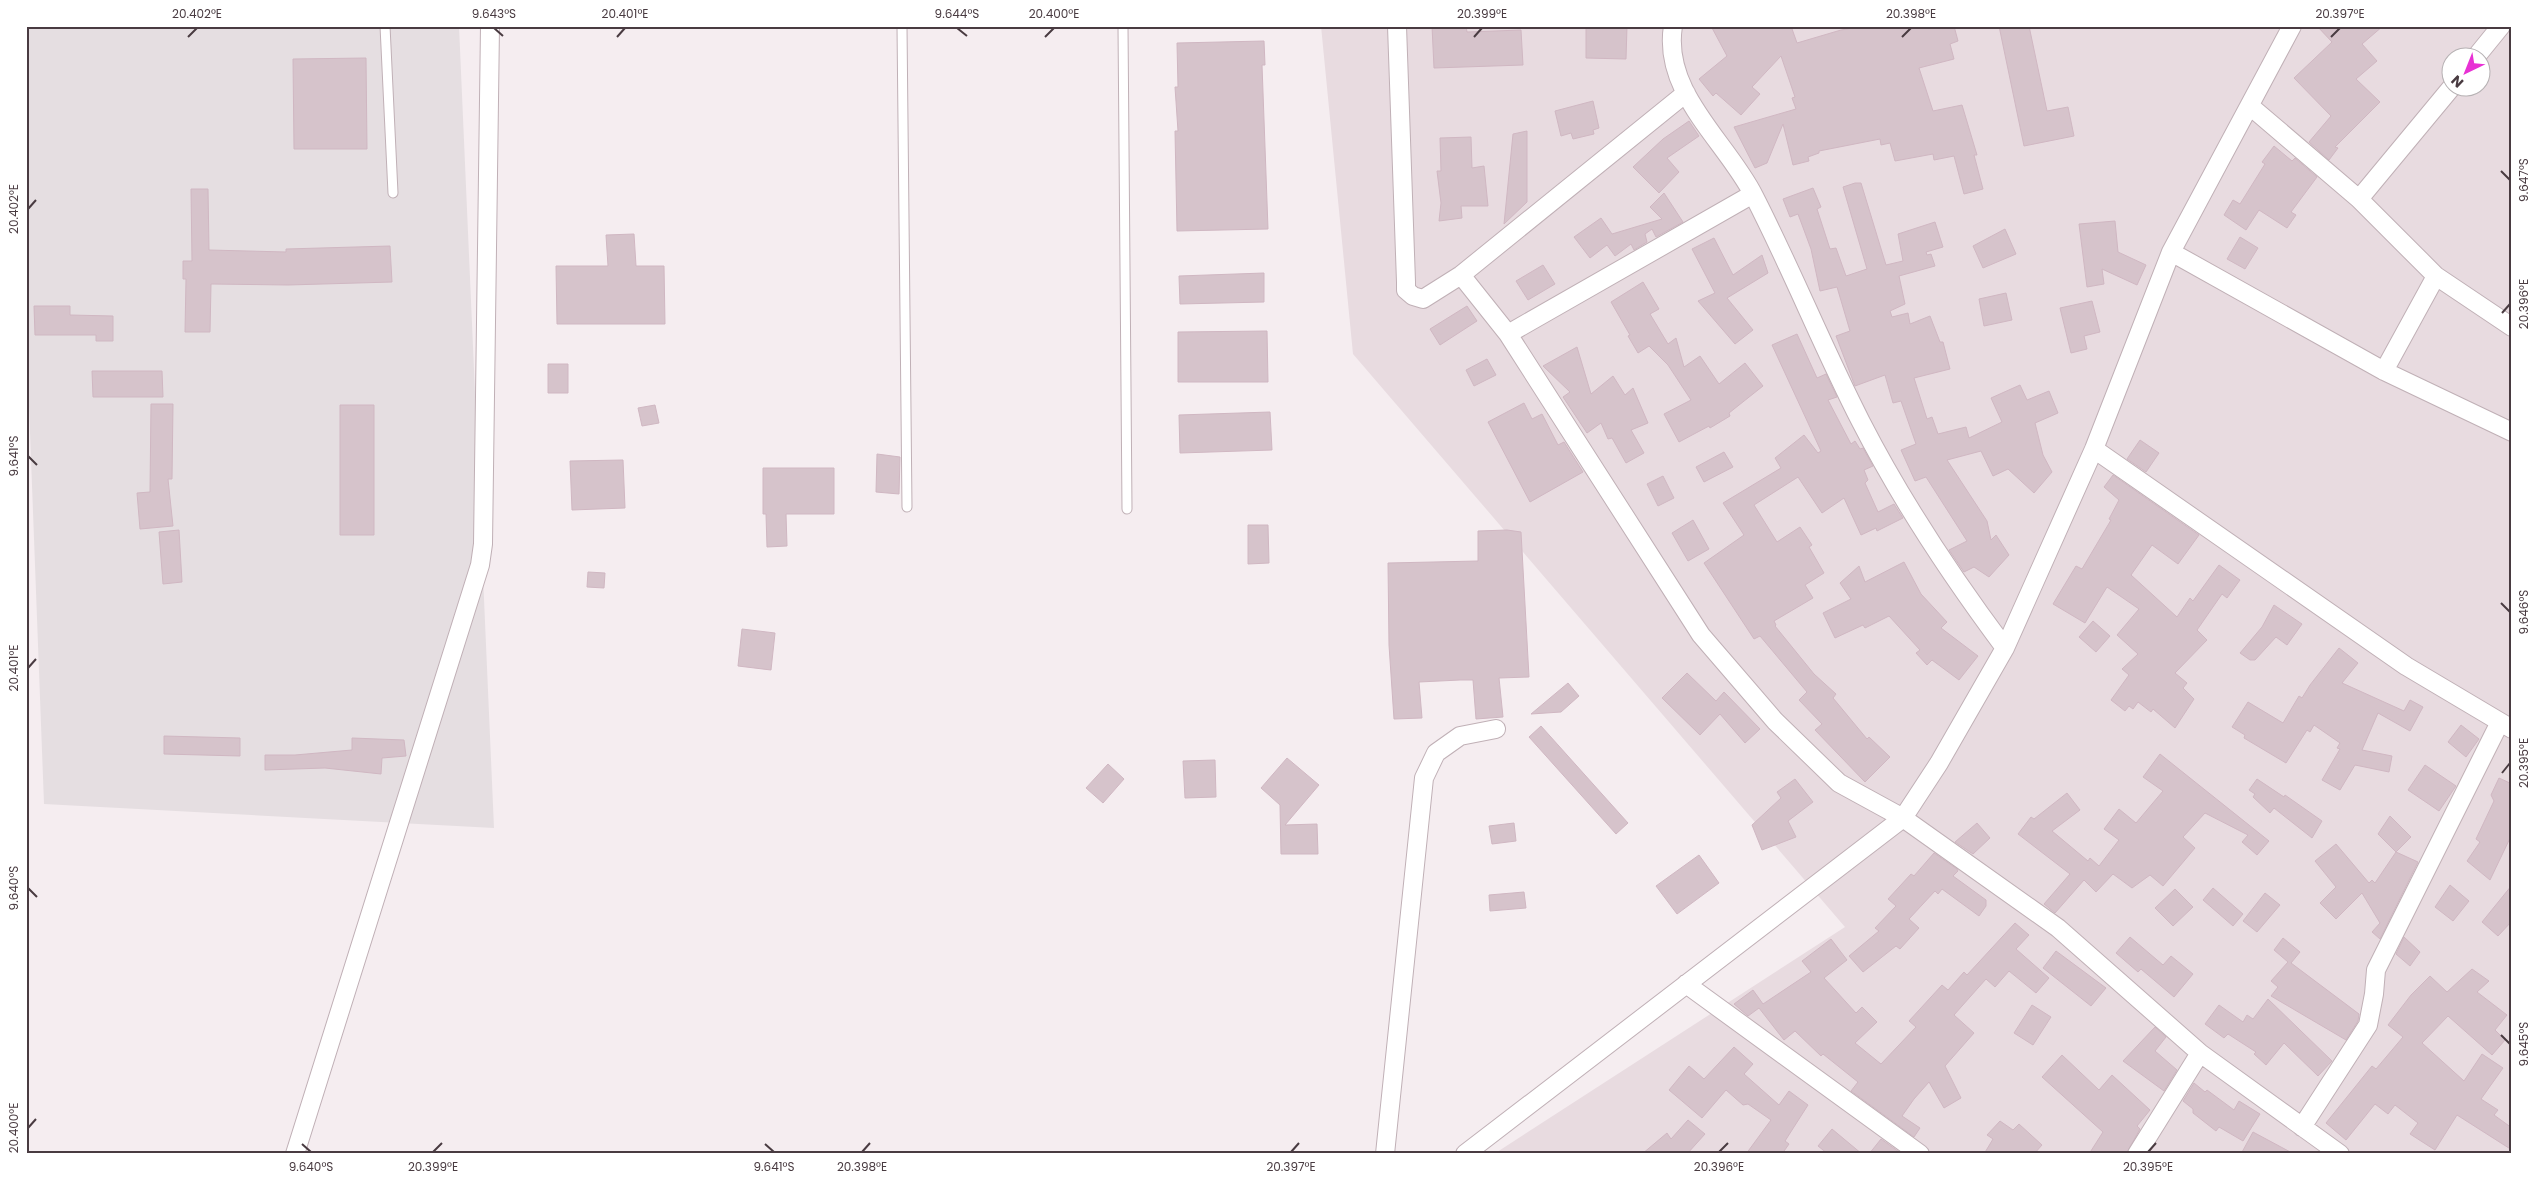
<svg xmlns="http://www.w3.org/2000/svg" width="2538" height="1180" font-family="Poppins,sans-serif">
  <rect width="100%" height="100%" fill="#f5edf0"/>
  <path fill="#e8dbe0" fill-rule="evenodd" d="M1321,26H2512V1154H1494L1845,927L1353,354ZM2450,58H2480V88H2450Z"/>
  <path fill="#e5dee1" d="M26,26H459L494,828L44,804L26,326Z"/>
  <path fill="#d6c3cb" stroke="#d0b7c2" d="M1432,26H1466L1467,32L1521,30L1523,65L1434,68Z
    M1586,26H1627L1626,59L1586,58Z
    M1711,26H1791L1797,43L1841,30L1864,26H1954L1958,41L1950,44L1954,59L1919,68L1933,111L1962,105L1977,155H1974L1983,189L1964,194L1954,156L1934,160L1933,154L1895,161L1890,143L1881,145L1880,139L1819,151V153L1808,157L1809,161L1793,165L1783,124L1767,163L1755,168L1734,127L1796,109L1792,98L1795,97L1781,56L1752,87L1760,94L1741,115L1716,93L1713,96L1699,79L1727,56Z
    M1999,26H2029L2047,111L2068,107L2074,136L2024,146Z
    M2317,26H2383L2362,44L2377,61L2356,79L2380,102L2335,147L2338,148L2329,160L2309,142L2331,116L2294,78L2332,42Z
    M1264,41L1265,65H1262L1268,229L1177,231L1175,131H1178L1175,87H1178L1177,43Z
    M366,58L367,149H294L293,59Z
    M1593,101L1599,128L1593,130L1594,134L1573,139L1571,133L1561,136L1555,111Z
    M1689,121L1699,136L1667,158L1679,172L1659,193L1633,167L1663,139Z
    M1527,131V202L1504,224L1513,134Z
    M1471,137L1472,168L1484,166L1488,206H1461L1462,218L1439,221L1441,203L1437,171H1441L1440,138Z
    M2274,146L2292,161L2295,158L2317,177L2291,212L2296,215L2287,228L2259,210L2246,230L2224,215L2233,200L2240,204L2265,164L2262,162Z
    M1855,183H1861L1886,265L1903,261L1898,234L1935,222L1943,247L1926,252L1927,255L1931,254L1935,266L1899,276L1905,304L1890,311L1892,317L1908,313L1910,324L1930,316L1940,342H1943L1950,369L1914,378L1927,419L1932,417L1938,434L1966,427L1969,438L2002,422L1991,398L2020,385L2027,400L2049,391L2058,413L2035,423L2043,455L2052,472L2034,493L2008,469L1993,476L1981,451L1947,460L1987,521L1991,540L1996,535L2009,555L1989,577L1974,567L1964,572L1949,550L1967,541L1926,477L1915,481L1901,450L1916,444L1901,401L1893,403L1885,375L1855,386L1836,336L1850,331L1837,287L1820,291L1811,249L1798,214L1790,217L1783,199L1813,188L1821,207L1817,209L1830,249L1836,248L1846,276L1867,269L1843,187Z
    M191,189H208L209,250L286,252V249L390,246L392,282L288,285L211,284L210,332H185L186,279H183V261H192Z
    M1664,193L1683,222L1656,237L1652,229L1645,234L1647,242L1634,250L1631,244L1615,256L1607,245L1590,258L1574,237L1601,218L1612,234L1662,219L1650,207Z
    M2115,221L2118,252L2146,265L2137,285L2102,269L2104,284L2087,287L2079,224Z
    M2005,229L2016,254L1983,268L1973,246Z
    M634,234L636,266H664L665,324H557L556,266H608L606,235Z
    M2240,237L2258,248L2245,269L2227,259Z
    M1714,238L1733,275L1762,255L1768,273L1727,298L1753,330L1735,344L1698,301L1715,293L1692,249Z
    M1543,265L1555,284L1528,300L1516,281Z
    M1264,273V302L1180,304L1179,276Z
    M1643,282L1659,309L1650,314L1668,344L1676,338L1684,367L1700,356L1719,384L1745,363L1763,386L1729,413L1730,416L1710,428L1709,426L1679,442L1664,414L1691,400L1668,365L1649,346L1638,353L1628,336L1630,335L1611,302Z
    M2006,293L2012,320L1984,326L1979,299Z
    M2092,301L2100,332L2084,336L2087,349L2071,353L2060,308Z
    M34,306H70V315L113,316V341H96V335H35Z
    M1467,306L1477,321L1440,345L1430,329Z
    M1267,331L1268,382H1178V332Z
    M1797,334L1817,378L1826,374L1837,397L1828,400L1851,444L1855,441L1860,449L1863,448L1873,466L1864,470L1868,480L1865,483L1878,512L1894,504L1903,518L1877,531L1876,528L1861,535L1844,498L1822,513L1798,477L1754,505L1777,542L1800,527L1812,545L1809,547L1824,573L1805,585L1813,598L1774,621L1776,625L1775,626L1814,674L1836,694L1833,698L1867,739L1869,737L1890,757L1865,782L1815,730L1822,724L1799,700L1807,692L1760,636L1754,639L1704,563L1744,535L1723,503L1781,468L1775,458L1804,435L1818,453L1821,451L1772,345Z
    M1577,347L1591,394L1613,376L1625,395L1633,388L1648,423L1631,430L1644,453L1626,463L1612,438L1608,439L1601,423L1587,433L1563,397L1570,392L1543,366Z
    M1487,359L1496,375L1474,386L1466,370Z
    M548,364H568V393H548Z
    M92,371H162L163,397H93Z
    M1524,403L1532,419L1542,414L1558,445L1564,442L1583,472L1530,502L1488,422Z
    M151,404H173L172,479H168L173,526L140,529L137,493L150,492Z
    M340,405H374V535H340Z
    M655,405L659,423L642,426L638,408Z
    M1270,412L1272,450L1180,453L1179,415Z
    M2140,440L2159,453L2146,472L2127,459Z
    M1724,452L1733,467L1704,482L1696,467Z
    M877,454L900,457L899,494L876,492Z
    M623,460L625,508L572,510L570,461Z
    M763,468H834V514H786L787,546L767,547L766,514H763Z
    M2113,475L2199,535L2178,564L2152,545L2131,575L2177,617L2190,598L2193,601L2219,565L2240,580L2227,598L2222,594L2197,630L2207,640L2175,673L2187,683L2183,688L2194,699L2175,728L2153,709L2151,712L2138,702L2133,709L2129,706L2125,711L2111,700L2129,675L2122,669L2138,654L2117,635L2139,609L2107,587L2085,623L2053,604L2076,566L2082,569L2111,520L2109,519L2119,500L2104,487Z
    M1663,476L1674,498L1658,506L1647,484Z
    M1693,520L1709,549L1688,561L1672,533Z
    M1248,525H1268L1269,563L1248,564Z
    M179,530L182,582L163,584L159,532Z
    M1507,530L1521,532L1529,677L1499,678L1503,717L1476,719L1473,680H1460L1419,682L1422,718L1394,719L1389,645L1388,563L1478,561V531Z
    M1904,562L1921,594L1947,622L1941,628L1978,656L1959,680L1932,660L1927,665L1916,653L1920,650L1889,616L1865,628L1863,625L1835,638L1823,613L1851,599L1840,583L1859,566L1865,582Z
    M588,572L605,573L604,588L587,587Z
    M2274,605L2302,624L2287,645L2276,637L2255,660H2250L2240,653L2262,627Z
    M2093,621L2110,636L2096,652L2079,637Z
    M742,629L775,633L771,670L738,666Z
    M2339,648L2358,663L2342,683L2404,711L2410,700L2423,707L2410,731L2378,713L2362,750L2392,756L2389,772L2355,765L2340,790L2322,780L2340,749L2337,748L2340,743L2314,725L2310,732L2307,730L2286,763L2244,738L2245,735L2232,727L2248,702L2283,723L2299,696L2302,698L2310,685Z
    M1687,673L1716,701L1724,692L1760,729L1745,743L1720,714L1700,735L1662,698Z
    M1568,683L1579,696L1561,712L1531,714Z
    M2461,725L2479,739L2466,757L2448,742Z
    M1541,726L1628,823L1616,834L1529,737Z
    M164,736L240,738V756L164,754Z
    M352,738L404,740L406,756L382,758L381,774L325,768L265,770V755H295L352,750Z
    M2160,754L2269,841L2257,855L2242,842L2248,835L2205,813L2183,837L2195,848L2163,886L2150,875L2132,888L2113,874L2096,892L2084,880L2055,913L2044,904L2070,874L2018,834L2031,817L2034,819L2067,793L2080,810L2052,831L2088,861L2090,858L2099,866L2119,840L2104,829L2119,809L2136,823L2163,791L2143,777Z
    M1287,758L1319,785L1285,825L1317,824L1318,854H1281L1280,805L1261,788Z
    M1215,760L1216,797L1185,798L1183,761Z
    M1108,764L1124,779L1103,803L1086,788Z
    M2425,765L2456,786L2439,811L2408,790Z
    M2499,778L2512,784V834L2490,880L2467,861L2480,842L2476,839L2494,801L2491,795Z
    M1795,779L1813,802L1788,821L1796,837L1762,850L1752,825L1781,798L1777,792Z
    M2257,779L2284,797L2285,795L2322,821L2312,838L2274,808L2270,813L2253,797L2255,794L2249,790Z
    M2390,816L2411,837L2396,852L2378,834Z
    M1514,823L1516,841L1492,844L1489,826Z
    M1977,823L1990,838L1973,854L1955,842Z
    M2336,844L2369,883L2372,880L2375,883L2396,852L2418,862L2380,939L2372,932L2380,923L2362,893L2336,919L2320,903L2336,887L2315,861Z
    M1934,853L1957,869L1958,871L1953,876L1986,900V906L1979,916L1942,889L1938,894L1935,891L1909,919L1919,928L1900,949L1896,946L1863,972L1849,956L1879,931L1875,928L1896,906L1888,899L1911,874L1914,876Z
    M1699,855L1719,883L1677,914L1656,886Z
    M2450,885L2469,901L2453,921L2435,907Z
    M2512,885V921L2498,936L2482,922Z
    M2213,888L2243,914L2233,926L2203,900Z
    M2175,889L2193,907L2173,926L2155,908Z
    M1524,892L1526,908L1490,911L1489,895Z
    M2265,893L2280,905L2257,932L2243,921Z
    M2015,923L2029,935L2016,949L2049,978L2036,993L2009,971L1995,987L1986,979L1954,1015L1974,1033L1945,1066L1961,1098L1944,1108L1929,1082L1914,1099L1902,1116L1920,1128L1914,1137L1851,1091L1858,1082L1823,1054L1821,1056L1795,1031L1784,1040L1759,1008L1748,1016L1734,1004L1753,990L1763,1004L1811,972L1802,961L1831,939L1847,960L1824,978L1856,1013L1862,1007L1877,1022L1855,1043L1881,1064L1916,1027L1909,1021L1942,985L1948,990L1964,972L1967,975Z
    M2130,937L2163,965L2171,956L2193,974L2174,997L2141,969L2138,972L2116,953Z
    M2404,937L2420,952L2410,966L2396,954Z
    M2283,938L2300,952L2291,963L2359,1014L2358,1021L2346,1040L2271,996L2278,987L2271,981L2288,962L2274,950Z
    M2056,951L2106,988L2091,1006L2043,968Z
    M2472,969L2489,981L2477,992L2507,1015L2495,1030L2505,1040L2492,1055L2448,1016L2422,1043L2464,1081L2482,1054L2503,1068L2481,1099L2498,1110L2494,1115L2512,1128V1150L2457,1115L2435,1150L2410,1134L2418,1123L2395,1105L2388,1114L2375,1104L2346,1140L2326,1123L2372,1066L2376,1069L2403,1037L2388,1025L2411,995L2430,976L2447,992Z
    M2268,999L2332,1061L2318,1076L2284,1043L2266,1065L2254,1054L2256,1052L2228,1034L2224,1038L2205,1024L2219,1005L2243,1022L2247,1015L2253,1019Z
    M2032,1005L2051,1017L2033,1045L2014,1033Z
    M2155,1027L2166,1037L2155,1051L2177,1070L2164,1091L2123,1061Z
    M1734,1047L1753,1064L1744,1074L1779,1105L1789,1091L1808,1105L1785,1141L1789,1144L1782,1154H1746L1771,1120L1748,1104L1743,1105L1726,1090L1702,1118L1669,1090L1689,1066L1704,1079Z
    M2062,1055L2099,1090L2112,1075L2150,1110L2137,1126L2140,1129L2126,1154H2089L2103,1132L2042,1077Z
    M2194,1083L2205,1092L2207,1090L2234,1110L2239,1101L2260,1114L2243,1141L2219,1127L2216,1131L2193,1113V1109L2183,1101Z
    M1688,1120L1705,1134L1687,1154H1642L1667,1133L1671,1139Z
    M2000,1121L2013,1130L2019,1124L2042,1145L2034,1154H1984L1993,1139L1987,1135Z
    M1832,1129L1862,1154H1828L1818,1146Z
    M2253,1132L2294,1154H2241Z
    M1881,1139L1902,1154H1869Z"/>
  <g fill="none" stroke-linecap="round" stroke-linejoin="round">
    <defs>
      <path id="lane" d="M385,26L393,193
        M902,26L907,507
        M1123,26L1127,509"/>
      <path id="street" d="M1397,26L1406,282V290L1413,296L1423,299L1461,275L1686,93
        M1673,26C1662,93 1727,142 1754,196C1792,270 1823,348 1861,422C1902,502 1952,577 2005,648
        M2475,58L2501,26
        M2250,106L2359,199L2436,276L2512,327
        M2359,199L2451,88
        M2171,252L2384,371L2512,432
        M1461,275L1508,334L1701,635L1775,721L1839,783L1903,818L2058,928L2200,1053L2340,1154
        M1508,334L1753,194
        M2384,371L2436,276
        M2094,449L2406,666L2512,729
        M1686,984L1920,1154
        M2302,1127L2368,1025L2374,994L2376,970L2500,722
        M295,1154L480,565L483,544L490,26
        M1385,1154L1424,778L1436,753L1460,736L1496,729
        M1465,1154L1903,818L1939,763L2005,648L2094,449L2171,252L2292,26
        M2137,1154L2200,1053"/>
    </defs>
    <use href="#lane" stroke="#c0b0b6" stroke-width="11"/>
    <use href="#street" stroke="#c0b0b6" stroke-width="20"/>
    <use href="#lane" stroke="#fff" stroke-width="9"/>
    <use href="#street" stroke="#fff" stroke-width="18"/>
  </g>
  <path fill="none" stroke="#493b41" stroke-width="2" d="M494,28L503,36M957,28L967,36M188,37L197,28M617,37L625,28M1045,37L1054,28M1474,37L1482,28M1902,37L1911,28M2331,37L2340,28M2501,171L2510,180M28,209L36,200M2502,313L2510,304M28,456L37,465M2501,603L2510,612M28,668L36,659M2502,773L2510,763M28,888L37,897M2501,1035L2510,1044M28,1128L36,1119M302,1144L311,1152M765,1144L774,1152M433,1152L442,1143M862,1152L870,1143M1291,1152L1299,1143M1719,1152L1728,1143M2148,1152L2156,1143"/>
  <rect width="2538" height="1180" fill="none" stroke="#ffffff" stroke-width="55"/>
  <g transform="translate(2466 72) rotate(223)"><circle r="24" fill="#ffffff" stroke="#b6b1b3"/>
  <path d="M0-4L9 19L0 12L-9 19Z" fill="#e831d4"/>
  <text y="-8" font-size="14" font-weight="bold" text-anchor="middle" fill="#493b41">N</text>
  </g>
  <rect x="28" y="28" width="2482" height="1124" fill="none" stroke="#493b41" stroke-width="2"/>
  <g font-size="12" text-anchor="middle" fill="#493b41">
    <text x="197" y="18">20.402°E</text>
    <text x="494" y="18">9.643°S</text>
    <text x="625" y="18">20.401°E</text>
    <text x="957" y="18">9.644°S</text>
    <text x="1054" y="18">20.400°E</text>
    <text x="1482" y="18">20.399°E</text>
    <text x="1911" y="18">20.398°E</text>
    <text x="2340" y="18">20.397°E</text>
    <text transform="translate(2524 180) rotate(-90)" y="4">9.647°S</text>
    <text transform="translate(14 209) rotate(-90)" y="4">20.402°E</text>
    <text transform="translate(2524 304) rotate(-90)" y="4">20.396°E</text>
    <text transform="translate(14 456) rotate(-90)" y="4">9.641°S</text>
    <text transform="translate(2524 612) rotate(-90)" y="4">9.646°S</text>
    <text transform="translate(14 668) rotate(-90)" y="4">20.401°E</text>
    <text transform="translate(2524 763) rotate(-90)" y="4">20.395°E</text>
    <text transform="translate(14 888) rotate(-90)" y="4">9.640°S</text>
    <text transform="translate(2524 1044) rotate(-90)" y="4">9.645°S</text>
    <text transform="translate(14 1128) rotate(-90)" y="4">20.400°E</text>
    <text x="311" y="1171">9.640°S</text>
    <text x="433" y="1171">20.399°E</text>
    <text x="774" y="1171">9.641°S</text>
    <text x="862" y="1171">20.398°E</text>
    <text x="1291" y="1171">20.397°E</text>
    <text x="1719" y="1171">20.396°E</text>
    <text x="2148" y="1171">20.395°E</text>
  </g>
</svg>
